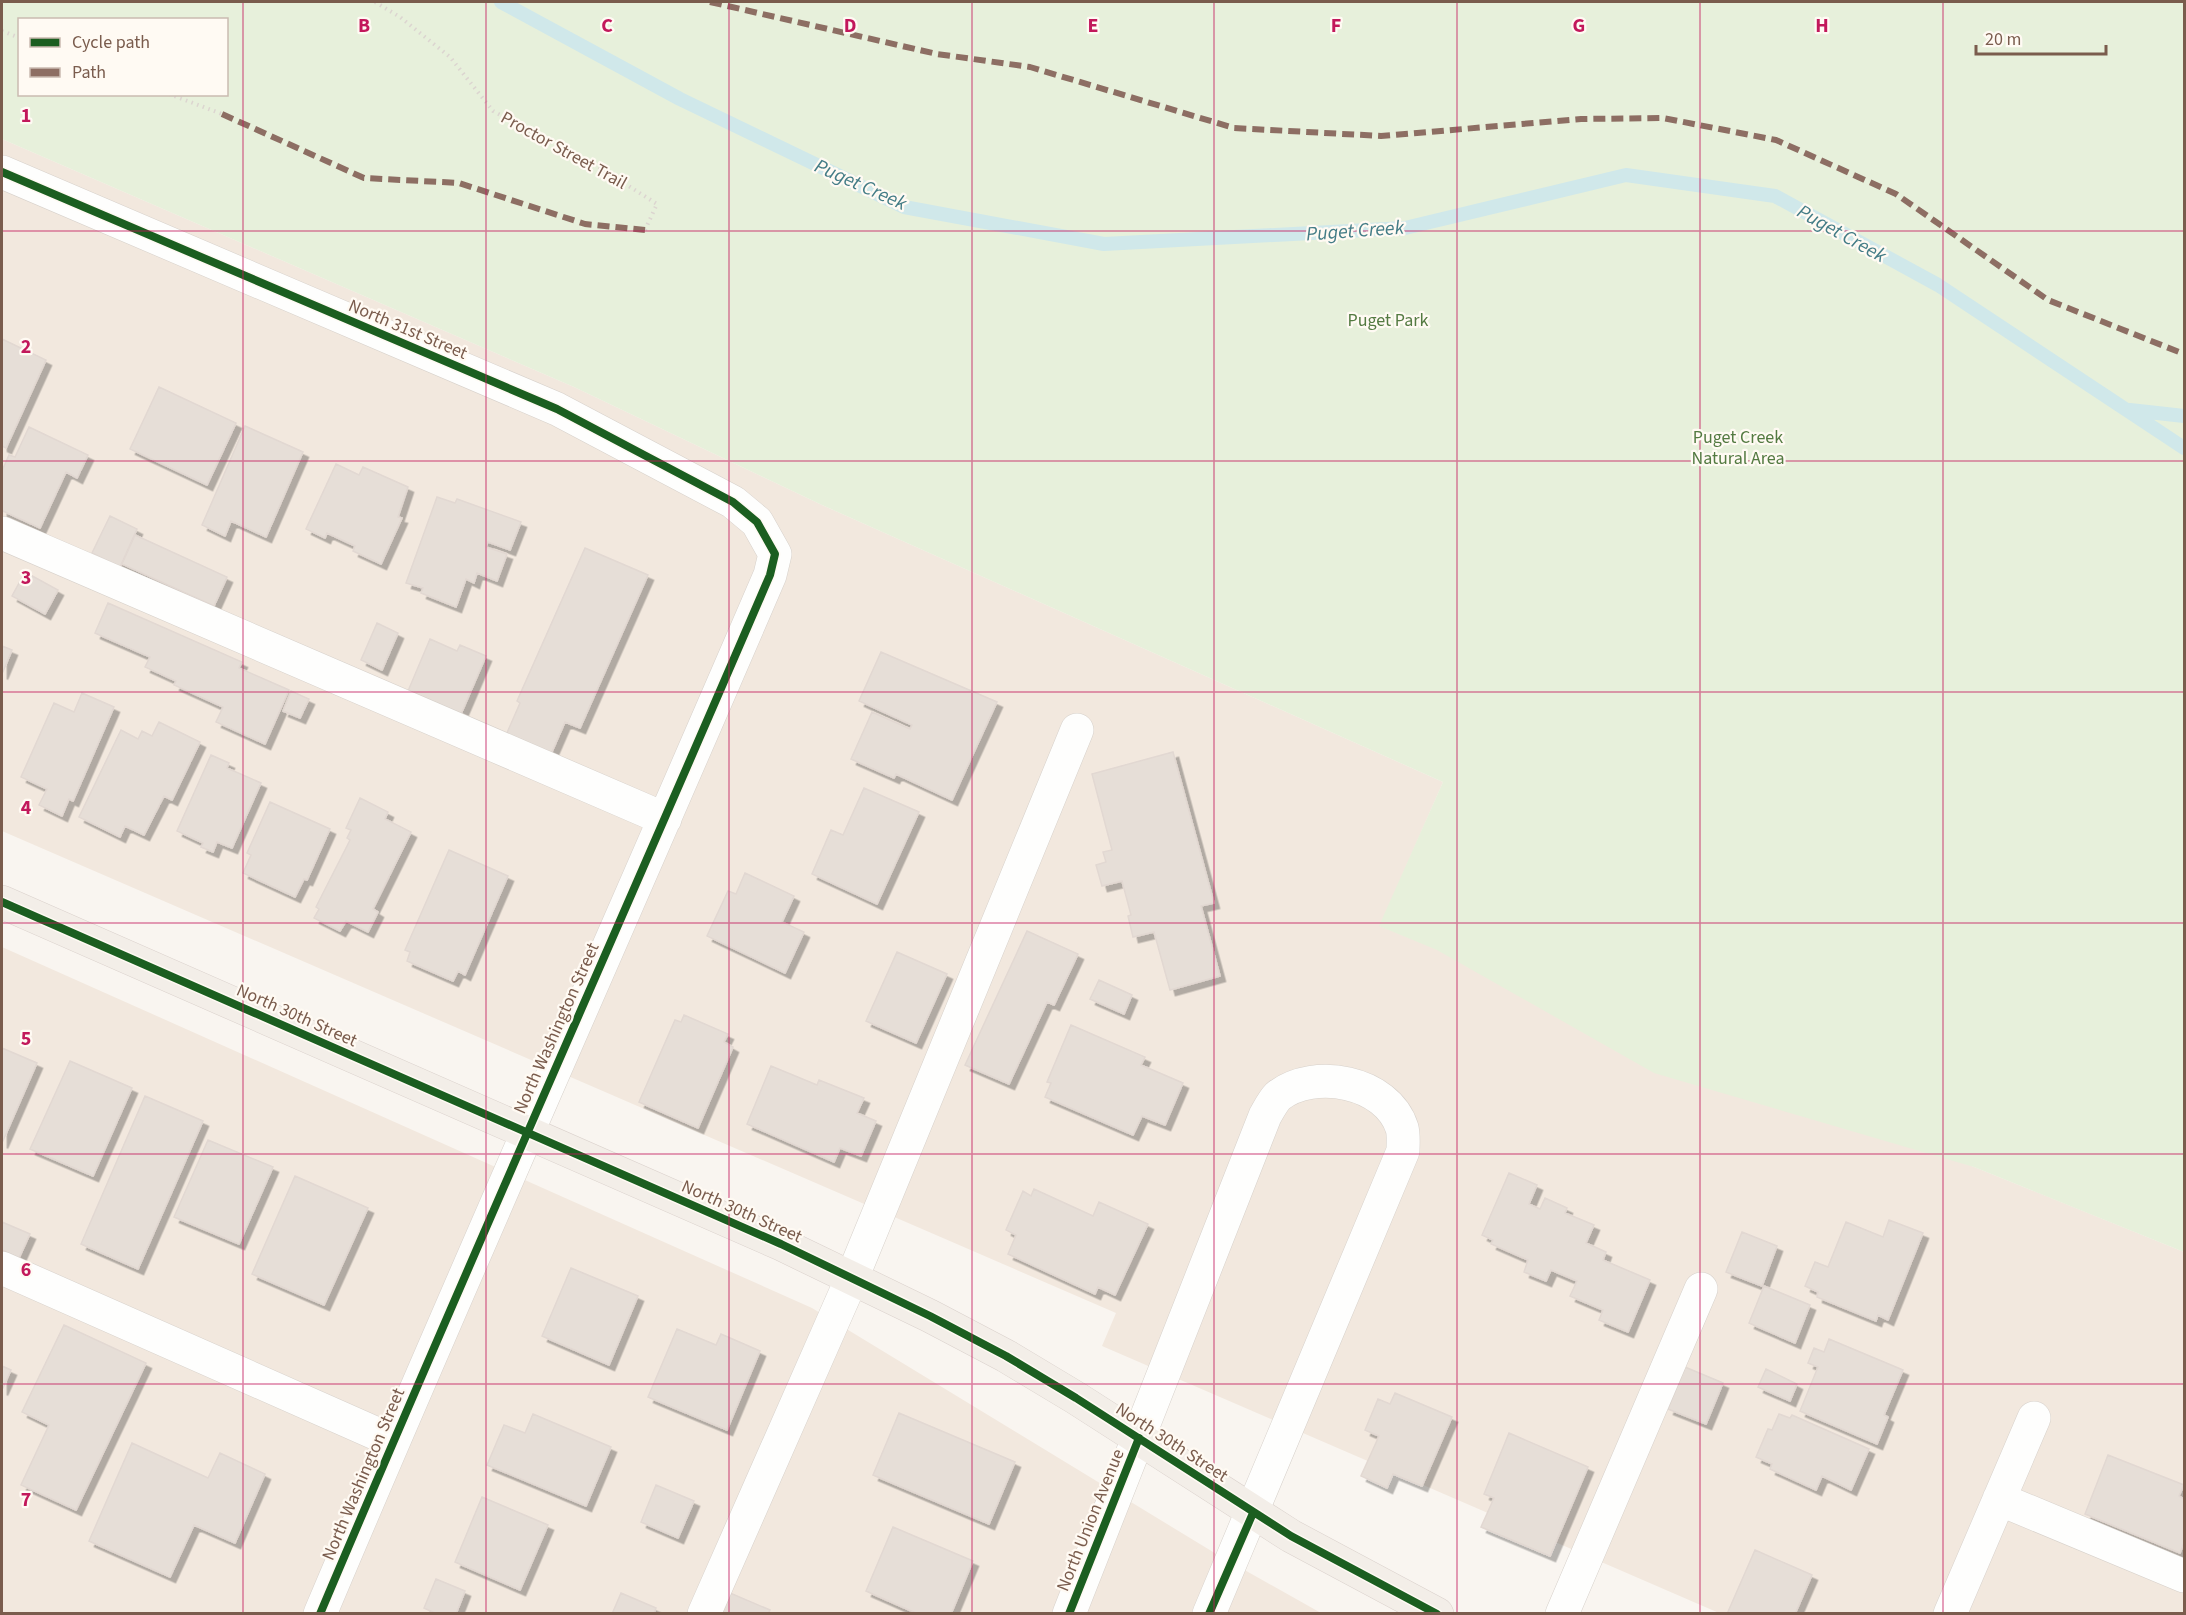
<svg xmlns="http://www.w3.org/2000/svg" width="2186" height="1615" font-family="'Source Sans 3',sans-serif">
  <defs>
    <filter id="shadow"><feDropShadow dx="5.5" dy="5.5" stdDeviation="0" flood-color="#0004"/></filter>
  </defs>
  <rect width="100%" height="100%" fill="#f9f5f0"/>
  <path fill="#f2e8de" d="M2,139L574,387L822,505L1443,782L1380,926L2184,1252V1613H1719L1102,1346L1116,1313L2,831Z
    M2,947L812,1308L1218,1555L1321,1613L2,1614Z"/>
  <path fill="#e7f0db" fill-rule="evenodd" d="M2,2H2184V1252L1974,1167L1654,1073L1437,950L1379,926L1443,782L822,505L574,387L2,139ZM20,20H226V94H20Z"/>
  <g fill="none" stroke-linecap="round" stroke-linejoin="round">
    <path stroke="#d0e8ea" stroke-width="14" d="M501,2L680,99L904,207L1104,244L1405,228L1626,175L1775,196L1938,285L2184,448
      M2130,410L2184,416"/>
  </g>
  <path fill="#e6ded7" stroke="#e2d8d2" stroke-width="1.5" filter="url(#shadow)" d="M2,339L46,360L6,448L2,446Z
    M159,387L236,423L207,485L130,449Z
    M245,426L303,452L266,537L231,521L225,536L202,525Z
    M29,427L88,455L77,478L66,472L40,528L3,511L2,513V471L9,455L15,457Z
    M336,464L359,475L363,467L408,487L398,517L402,518L381,564L353,551L355,546L327,533L325,538L306,529Z
    M437,497L455,503L457,499L521,522L510,550L488,542L486,547L507,554L497,581L477,573L474,583L466,579L456,607L421,593L423,588L406,583Z
    M110,516L137,529L120,567L92,553Z
    M135,535L227,577L214,606L122,564Z
    M585,548L648,575L580,728L565,722L551,754L506,735L520,703L517,701Z
    M25,572L58,590L45,614L12,596Z
    M108,603L242,662L239,668L289,690L265,744L216,722L223,707L174,685L176,681L145,667L150,657L95,633Z
    M377,623L398,633L382,670L361,660Z
    M430,639L457,651L460,645L486,656L461,714L408,691Z
    M2,646L12,650L2,674Z
    M881,652L997,702L952,800L896,774L894,778L851,759L872,712L910,729L912,725L859,701Z
    M291,691L309,699L300,718L283,711Z
    M82,693L114,707L73,801L69,799L62,816L39,805L47,789L21,777L54,703L74,712Z
    M159,722L200,742L172,800L164,796L144,835L125,826L120,837L79,817L121,730L138,739L142,731L152,736Z
    M1173,752L1214,903L1201,906L1220,976L1170,990L1154,932L1133,937L1128,916L1131,915L1122,881L1102,886L1096,865L1106,862L1103,852L1112,850L1092,774Z
    M211,755L229,763L227,768L261,783L232,848L217,842L213,852L201,847L203,843L177,831Z
    M864,788L919,812L877,904L812,874L831,830L843,835Z
    M360,798L388,812L385,819L411,832L373,909L378,912L368,932L346,921L340,931L314,918L319,909L316,907L350,840L347,838L351,830L346,828Z
    M270,802L330,829L307,880L304,879L295,897L243,873L251,855L247,853Z
    M449,850L508,876L465,975L458,971L453,981L407,961L410,952L405,950Z
    M745,873L794,896L782,922L804,932L785,973L707,936L728,891L736,894Z
    M1027,931L1078,954L1054,1005L1047,1002L1009,1084L965,1065Z
    M897,952L947,974L916,1043L866,1021Z
    M1099,980L1132,995L1124,1014L1090,999Z
    M684,1015L728,1034L724,1042L733,1047L698,1128L639,1102L675,1020L681,1022Z
    M1071,1025L1145,1057L1141,1065L1183,1083L1165,1125L1142,1116L1133,1135L1045,1097L1051,1083L1047,1082Z
    M2,1048L37,1063L2,1143Z
    M70,1061L132,1088L93,1176L30,1149Z
    M771,1066L817,1085L819,1080L864,1098L857,1113L876,1121L861,1156L840,1148L834,1162L747,1124Z
    M145,1096L203,1121L138,1269L81,1244Z
    M208,1140L273,1167L239,1244L174,1217Z
    M1509,1173L1537,1185L1529,1204L1540,1209L1545,1198L1567,1208L1565,1213L1594,1225L1586,1243L1606,1252L1603,1260L1650,1280L1628,1332L1599,1320L1603,1310L1570,1296L1577,1281L1551,1270L1546,1281L1524,1272L1528,1260L1491,1244L1493,1240L1482,1235Z
    M295,1176L368,1208L324,1305L252,1274Z
    M1034,1189L1093,1216L1099,1202L1148,1224L1115,1295L1098,1287L1095,1294L1008,1254L1016,1235L1006,1230L1023,1191L1031,1196Z
    M1889,1220L1923,1233L1888,1320L1878,1315L1876,1321L1817,1297L1818,1292L1805,1286L1815,1262L1828,1267L1846,1222L1883,1237Z
    M2,1222L30,1234L19,1258L2,1250Z
    M1742,1232L1777,1246L1762,1286L1726,1272Z
    M571,1268L638,1296L609,1365L542,1336Z
    M1764,1286L1810,1305L1795,1343L1749,1323Z
    M64,1325L146,1363L76,1510L21,1485L49,1425L22,1412Z
    M677,1329L716,1345L721,1334L760,1351L727,1430L648,1397Z
    M1829,1339L1903,1370L1884,1415L1888,1417L1877,1444L1800,1411L1818,1367L1808,1363L1814,1348L1824,1352Z
    M2,1366L11,1370L2,1390Z
    M1685,1367L1723,1383L1706,1424L1668,1409Z
    M1766,1369L1797,1384L1790,1401L1758,1387Z
    M1395,1393L1452,1417L1422,1486L1393,1474L1387,1488L1361,1476L1379,1436L1365,1430L1378,1399L1390,1404Z
    M899,1413L1015,1462L989,1524L873,1475Z
    M533,1414L611,1447L586,1506L487,1465L504,1425L525,1433Z
    M1779,1414L1790,1418L1792,1415L1869,1449L1851,1490L1822,1476L1816,1490L1770,1469L1772,1464L1756,1457L1768,1429L1772,1430Z
    M1509,1433L1588,1467L1550,1556L1481,1527L1494,1498L1484,1494Z
    M132,1443L208,1478L220,1453L265,1474L235,1543L194,1525L170,1577L89,1541Z
    M2108,1455L2184,1485L2179,1496L2184,1499V1543L2180,1553L2085,1514Z
    M656,1485L694,1501L678,1538L641,1522Z
    M482,1497L548,1525L520,1590L455,1562Z
    M893,1527L973,1561L951,1614H918L866,1591Z
    M1755,1550L1812,1575L1795,1614H1727Z
    M436,1579L465,1591L456,1614H437L424,1608Z
    M621,1593L656,1608L654,1614H612Z
    M730,1593L770,1610L768,1614H722Z"/>
  <g fill="none" stroke-linecap="round" stroke-linejoin="round">
    <defs>
      <path id="minor" d="M2,172L557,409L733,502L757,522L775,554L770,575C621,922 467,1266 320,1614
        M2,533L665,819
        M2,1268L393,1441
        M1999,1499L2184,1576
        M704,1614L852,1278L1077,730
        M1069,1614L1265,1116C1269,1109 1273,1101 1278,1096C1314,1068 1387,1081 1402,1128C1404,1135 1403,1144 1403,1151L1209,1614
        M1562,1614L1701,1289
        M1950,1614L2034,1418"/>
      <path id="major" d="M2,902L781,1244L930,1316L1006,1356L1076,1398L1291,1536L1437,1614"/>
    </defs>
    <use href="#minor" stroke="#d7d1cb" stroke-width="34"/>
    <use href="#major" stroke="#dad1cc" stroke-width="34"/>
    <path stroke="#dcd5d0" stroke-width="4" stroke-dasharray="1.5 4.5" stroke-linecap="butt" d="M375,2L400,17L450,57L493,111L597,166L657,204L645,230
      M2,31L20,38
      M169,94L222,114"/>
    <use href="#minor" stroke="#fefefd" stroke-width="33"/>
    <use href="#major" stroke="#f3eee8" stroke-width="33"/>
    <path stroke="#8d6e63" stroke-width="6" stroke-dasharray="12 6" stroke-linecap="butt" d="M710,2L937,54L1030,67L1234,128L1381,136L1581,119L1663,118L1776,140L1896,194L2048,300L2184,354
      M222,114L364,178L459,183L585,224L645,230"/>
    <defs>
      <path id="cycleway" d="M2,172L557,409L733,502L757,522L775,554L770,575C621,922 467,1266 320,1614
        M2,902L781,1244L930,1316L1006,1356L1076,1398L1291,1536L1437,1614
        M1069,1614L1139,1438
        M1209,1614L1253,1513"/>
    </defs>
    <use href="#cycleway" stroke="#fffaf3" stroke-width="11"/>
    <use href="#cycleway" stroke="#1b5e20" stroke-width="8"/>
  </g>
  <path fill="none" stroke="#c2185b" stroke-width="1.5" stroke-opacity="0.55" d="M243,2V1614M486,2V1614M729,2V1614M972,2V1614M1214,2V1614M1457,2V1614M1700,2V1614M1943,2V1614M2,231H2184M2,461H2184M2,692H2184M2,923H2184M2,1154H2184M2,1384H2184"/>
  <g text-anchor="middle" stroke-width="4.5" stroke-linejoin="round" paint-order="stroke">
    <g font-size="18" fill="#7a5c4d" stroke="#fffaf3">
      <text transform="translate(564 150) rotate(29)" y="6">Proctor Street Trail</text>
      <text transform="translate(408 329) rotate(23)" y="6">North 31st Street</text>
      <text transform="translate(297 1015) rotate(24)" y="6">North 30th Street</text>
      <text transform="translate(556 1028) rotate(-66)" y="6">North Washington Street</text>
      <text transform="translate(742 1211) rotate(24)" y="6">North 30th Street</text>
      <text transform="translate(1172 1442) rotate(33)" y="6">North 30th Street</text>
      <text transform="translate(363 1474) rotate(-67)" y="6">North Washington Street</text>
      <text transform="translate(1090 1520) rotate(-68)" y="6">North Union Avenue</text>
    </g>
    <g font-size="18" fill="#537a41" stroke="#fffaf3">
      <text x="1388" y="326">Puget Park</text>
      <text x="1738" y="443">Puget Creek<tspan x="1738" dy="21">Natural Area</tspan></text>
    </g>
    <g font-size="20" font-style="italic" fill="#437c86" stroke="#fffaf3">
      <text transform="translate(861 184) rotate(24)" y="7">Puget Creek</text>
      <text transform="translate(1355 230) rotate(-4)" y="7">Puget Creek</text>
      <text transform="translate(1842 233) rotate(29)" y="7">Puget Creek</text>
    </g>
  </g>
  <g font-size="20" text-anchor="middle" font-weight="bold" fill="#c2185b" stroke="#fffaf3" stroke-width="4.5" stroke-linejoin="round" paint-order="stroke">
    <text x="364" y="32">B</text>
    <text x="607" y="32">C</text>
    <text x="850" y="32">D</text>
    <text x="1093" y="32">E</text>
    <text x="1336" y="32">F</text>
    <text x="1579" y="32">G</text>
    <text x="1822" y="32">H</text>
    <text x="26" y="122">1</text>
    <text x="26" y="353">2</text>
    <text x="26" y="584">3</text>
    <text x="26" y="814">4</text>
    <text x="26" y="1045">5</text>
    <text x="26" y="1276">6</text>
    <text x="26" y="1506">7</text>
  </g>
  <rect width="2186" height="1615" fill="none" stroke="#7a5c4d" stroke-width="6"/>
  <rect x="18" y="18" width="210" height="78" fill="#fffaf3" stroke="#cabbb1" stroke-width="1.5"/>
  <rect x="30" y="38" width="30" height="9" fill="#1b5e20" stroke="#cabbb1" stroke-width="1.5"/>
  <text x="72" y="48" font-size="18" fill="#7a5c4d">Cycle path</text>
  <rect x="30" y="68" width="30" height="9" fill="#8d6e63" stroke="#cabbb1" stroke-width="1.5"/>
  <text x="72" y="78" font-size="18" fill="#7a5c4d">Path</text>
  <path d="M1976 45v9h130v-9" fill="none" stroke="#7a5c4d" stroke-width="3"/>
  <text x="1985" y="45" font-size="18" fill="#7a5c4d" stroke="#fffaf3" stroke-width="4.5" paint-order="stroke">20 m</text>
</svg>
